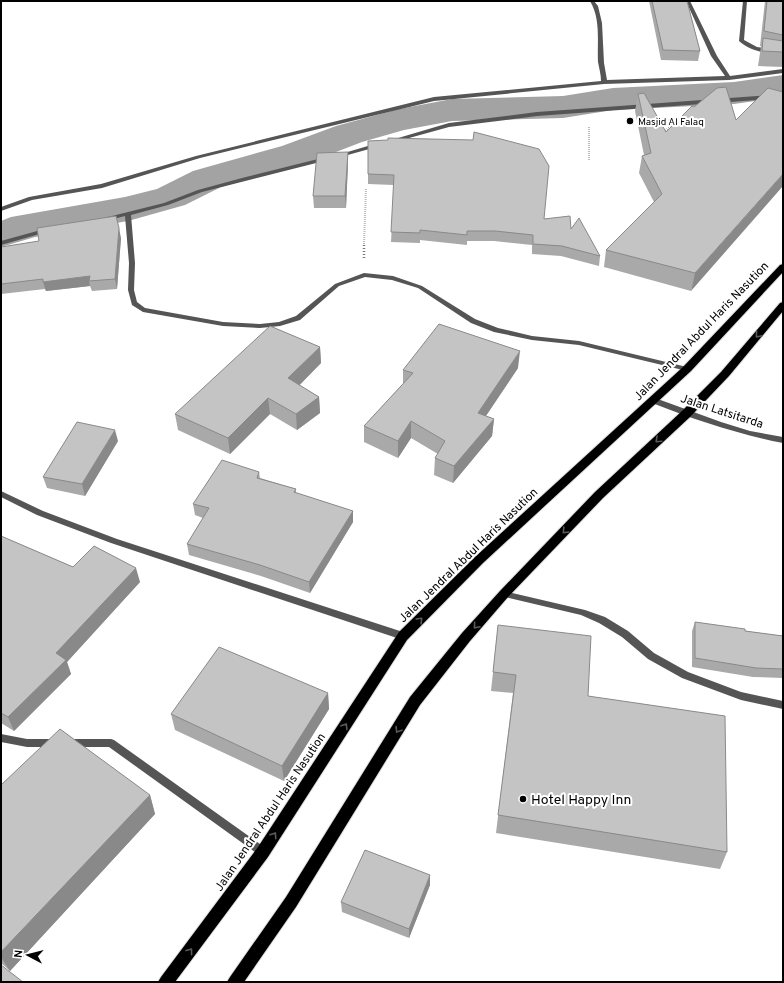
<svg xmlns="http://www.w3.org/2000/svg" width="784" height="983" font-family="Overpass,sans-serif">
  <rect width="100%" height="100%" fill="#fff"/>
  <g fill="none" stroke-linecap="round" stroke-linejoin="round">
    <path fill="#a3a3a3" fill-rule="evenodd" d="M783,75V97L734,104L613,110L563,118L452,121L404,130L362,142L310,162L221,187L185,205L128,221L35,237L1,247V221L11,217L125,197L157,189L193,171L282,146L336,126L399,109L452,99L563,96L613,88L734,82Z"/>
    <defs>
      <path id="trunk" d="M783,264V272L691,371L483,563L407,640L268,857L175,982H158L161,977L258,847L399,632L475,557L683,367L780,265Z
        M783,302V311L729,376L690,417L603,498L508,597L470,641L420,705L296,907L244,982H227L230,977L286,897L410,697L462,633L500,591L595,492L682,411L721,372L780,303Z"/>
    </defs>
    <use href="#trunk" stroke="#dbdbdb" stroke-width="2"/>
    <path stroke="#777" stroke-width="2" stroke-dasharray="0.5 1.5" stroke-linecap="butt" d="M589,127V160
      M664,132L675,122
      M364,244L366,189"/>
    <path stroke="#777" stroke-width="2.5" stroke-dasharray="1 2" stroke-linecap="butt" d="M364,258V243"/>
    <path fill="#555" fill-rule="evenodd" d="M743,1H747L744,40L757,47L783,51V55C767,53 751,52 739,41Z
      M504,591L585,610L605,617L628,631L654,653L688,672L741,692L783,701V709L741,700L682,678L648,659L622,637L599,623L581,615L501,596L500,594L501,592Z
      M1,734L27,739H55L58,740L60,743L58,746L55,747H27L1,742Z
      M69,739H111L114,740L267,849L268,852L267,855L263,857L259,855L109,747H69L66,746L64,743L66,740Z"/>
    <path fill="#555" fill-rule="evenodd" d="M590,1H594L598,6L602,23L604,63L607,80L725,76L711,56L686,1H690L717,56L730,76L783,69V73L729,80L604,84L434,101L200,158L102,188L32,200L1,211V207L29,197L101,184L196,156L434,97L601,81C601,74 599,68 598,62C597,42 601,19 590,1Z
      M783,94V98L537,116L449,127L391,143L388,141L449,123L537,112Z
      M378,143L380,144V146L337,158L334,156Z
      M326,157L329,159L328,160L202,192L168,205L131,215L135,263L134,290L137,302L145,308L223,322L260,324L279,322L296,316L335,284L364,273L393,276L422,286L475,319L498,328L532,336L579,341L687,367L691,369L687,371L579,345L532,340L494,332L471,323L418,288L392,280L365,277L339,286L300,320L280,326L260,328L223,326L143,312L132,305L128,290L129,263L125,216L106,221L103,219L104,218L164,203L198,190L242,178Z
      M48,228L51,230L50,231L1,245V241Z
      M655,398L721,422L750,431L783,437V443C738,434 695,420 652,403L651,401L652,399Z
      M1,491L43,511L117,539L403,632L406,633L407,636L406,639L403,640L111,543L37,515L1,497Z"/>
    <use href="#trunk" fill="#000" fill-rule="evenodd"/>
  </g>
  <path fill="#a9a9a9" d="M649,1H687L700,51L698,61L661,60Z
    M765,1H783V67L758,66L760,53L761,46H760Z
    M638,94L666,132L736,120L691,291L604,267L606,250L654,202L639,173L642,156L644,155L635,111Z
    M368,141L544,219L571,229L600,256L599,266L561,256L532,254V245L494,241H467V245L420,240V243L391,242L394,185L368,184Z
    M348,163L346,208H314L313,196Z
    M121,238L117,289L92,291L90,286L46,291L45,289L1,294V247Z
    M320,347L321,363L299,385L319,397L320,413L297,430L270,414L230,454L178,430L175,414Z
    M518,368L486,416L494,419L492,436L453,483L434,475L435,458L438,454L411,438L398,458L364,442V426L403,384V370Z
    M118,441L85,496L47,488L43,477Z
    M259,472L260,478L296,489V493L353,511V522L310,593L261,576L189,555L187,544L203,518L195,515L193,504Z
    M1,536L73,567L140,582L67,662L71,674L14,731L1,723Z
    M695,622L745,631L783,636V678L753,677L692,667V631Z
    M498,625L588,696L727,852L720,869L496,833L513,693L491,691Z
    M328,693L329,709L284,781L175,730L171,714Z
    M1,785L150,795L155,814L10,971L1,963Z
    M430,885L409,938L342,912L341,902Z"/>
  <path fill="#898989" d="M348,152V163L346,208L345,196Z
    M783,174V186L691,291L695,273Z
    M119,228L121,238L117,289L115,279Z
    M90,276L89,281L90,286L46,291L43,282Z
    M320,347L321,363L290,395L288,378Z
    M520,351L518,368L477,429L478,413Z
    M319,397L320,413L297,430L296,414Z
    M268,398L270,414L230,454L228,438Z
    M494,419L492,436L453,483L454,466Z
    M411,421V438L398,458V441Z
    M115,430L118,441L85,496L82,484Z
    M353,511V522L310,593L309,582Z
    M136,568L140,582L67,662L71,674L14,731L8,717L56,653Z
    M328,693L329,709L284,781L282,766Z
    M150,795L155,814L10,971L1,957V952Z
    M430,875V885L409,938V929Z"/>
  <path fill="#c4c4c4" stroke="#898989" d="M652,1H687L700,51L663,50Z
    M767,1H783V35L764,31Z
    M763,38L783,41V52L762,51Z
    M726,87L736,120L768,88L783,92V174L695,273L606,250L662,194L642,156L651,153L638,94L644,93L666,132L692,106L694,107L717,88Z
    M474,132L539,149L549,166L544,219L570,216L571,229L579,218L600,256L562,246L533,244V235L495,231H467V235L420,230V233L391,232L394,175L368,174V141L388,140V138L473,140Z
    M348,152L345,196H313L317,153Z
    M116,216L119,228L115,279L89,281L90,276L43,282V279L1,284V247L39,241L37,228Z
    M439,324L520,351L478,413L494,419L454,466L435,458L445,441L411,421L398,441L364,426L413,373L403,370Z
    M270,326L320,347L288,378L319,397L296,414L268,398L228,438L175,414Z
    M77,422L115,430L82,484L43,477Z
    M222,460L259,472L257,478L296,489L294,492L353,511L309,582L260,565L187,544L209,508L193,504Z
    M1,536L73,567L94,546L136,568L56,653L66,660L8,717L1,713Z
    M695,622L745,629V631L783,636V669L756,668L695,658Z
    M498,625L591,636L588,696L725,716L727,852L498,815L516,675L493,672Z
    M219,647L328,693L282,766L171,714Z
    M60,729L150,795L1,952V785Z
    M365,850L430,875L409,929L341,902Z
    M1,965L23,982H1Z"/>
  <defs><path id="oneway-chevron" d="M-2-3.5L2.5 0L-2 3.5" fill="none" stroke-width="1.6" stroke-linecap="round" stroke-linejoin="round"/></defs>
  <g stroke="#595959">
    <use href="#oneway-chevron" transform="translate(758 335) rotate(130)"/>
    <use href="#oneway-chevron" transform="translate(658 440) rotate(137)"/>
    <use href="#oneway-chevron" transform="translate(565 531) rotate(134)"/>
    <use href="#oneway-chevron" transform="translate(420 620) rotate(-45)"/>
    <use href="#oneway-chevron" transform="translate(476 626) rotate(131)"/>
    <use href="#oneway-chevron" transform="translate(345 726) rotate(-58)"/>
    <use href="#oneway-chevron" transform="translate(398 730) rotate(122)"/>
    <use href="#oneway-chevron" transform="translate(274 835) rotate(-56)"/>
    <use href="#oneway-chevron" transform="translate(190 951) rotate(-53)"/>
  </g>
  <g fill="#000" stroke="#fff" stroke-width="1.5">
    <circle cx="630" cy="121" r="4"/>
    <circle cx="523" cy="799" r="4"/>
  </g>
  <g text-anchor="middle" stroke-width="4" stroke-linejoin="round" paint-order="stroke">
    <g font-size="10" fill="#000" stroke="#fff" text-anchor="start">
      <text x="638" y="125">Masjid Al Falaq</text>
    </g>
    <g font-size="12" fill="#000" stroke="#fff">
      <text transform="translate(701 331) rotate(-46)" y="4">Jalan Jendral Abdul Haris Nasution</text>
      <text transform="translate(722 411) rotate(18)" y="4">Jalan Latsitarda</text>
      <text transform="translate(468 555) rotate(-44)" y="4">Jalan Jendral Abdul Haris Nasution</text>
      <text transform="translate(270 812) rotate(-56)" y="4">Jalan Jendral Abdul Haris Nasution</text>
    </g>
    <g font-size="14" fill="#000" stroke="#fff" text-anchor="start">
      <text x="531" y="804">Hotel Happy Inn</text>
    </g>
  </g>
  <rect width="784" height="983" fill="none" stroke="#000000" stroke-width="4"/>
  <g transform="translate(28 955) rotate(277)" stroke="#ffffff" stroke-width="3" paint-order="stroke">
  <path d="M0-3L7 15L0 10L-7 15Z" fill="#000000"/>
  <text y="-6" font-size="11" font-weight="bold" text-anchor="middle" fill="#000000">N</text>
  </g>
</svg>
